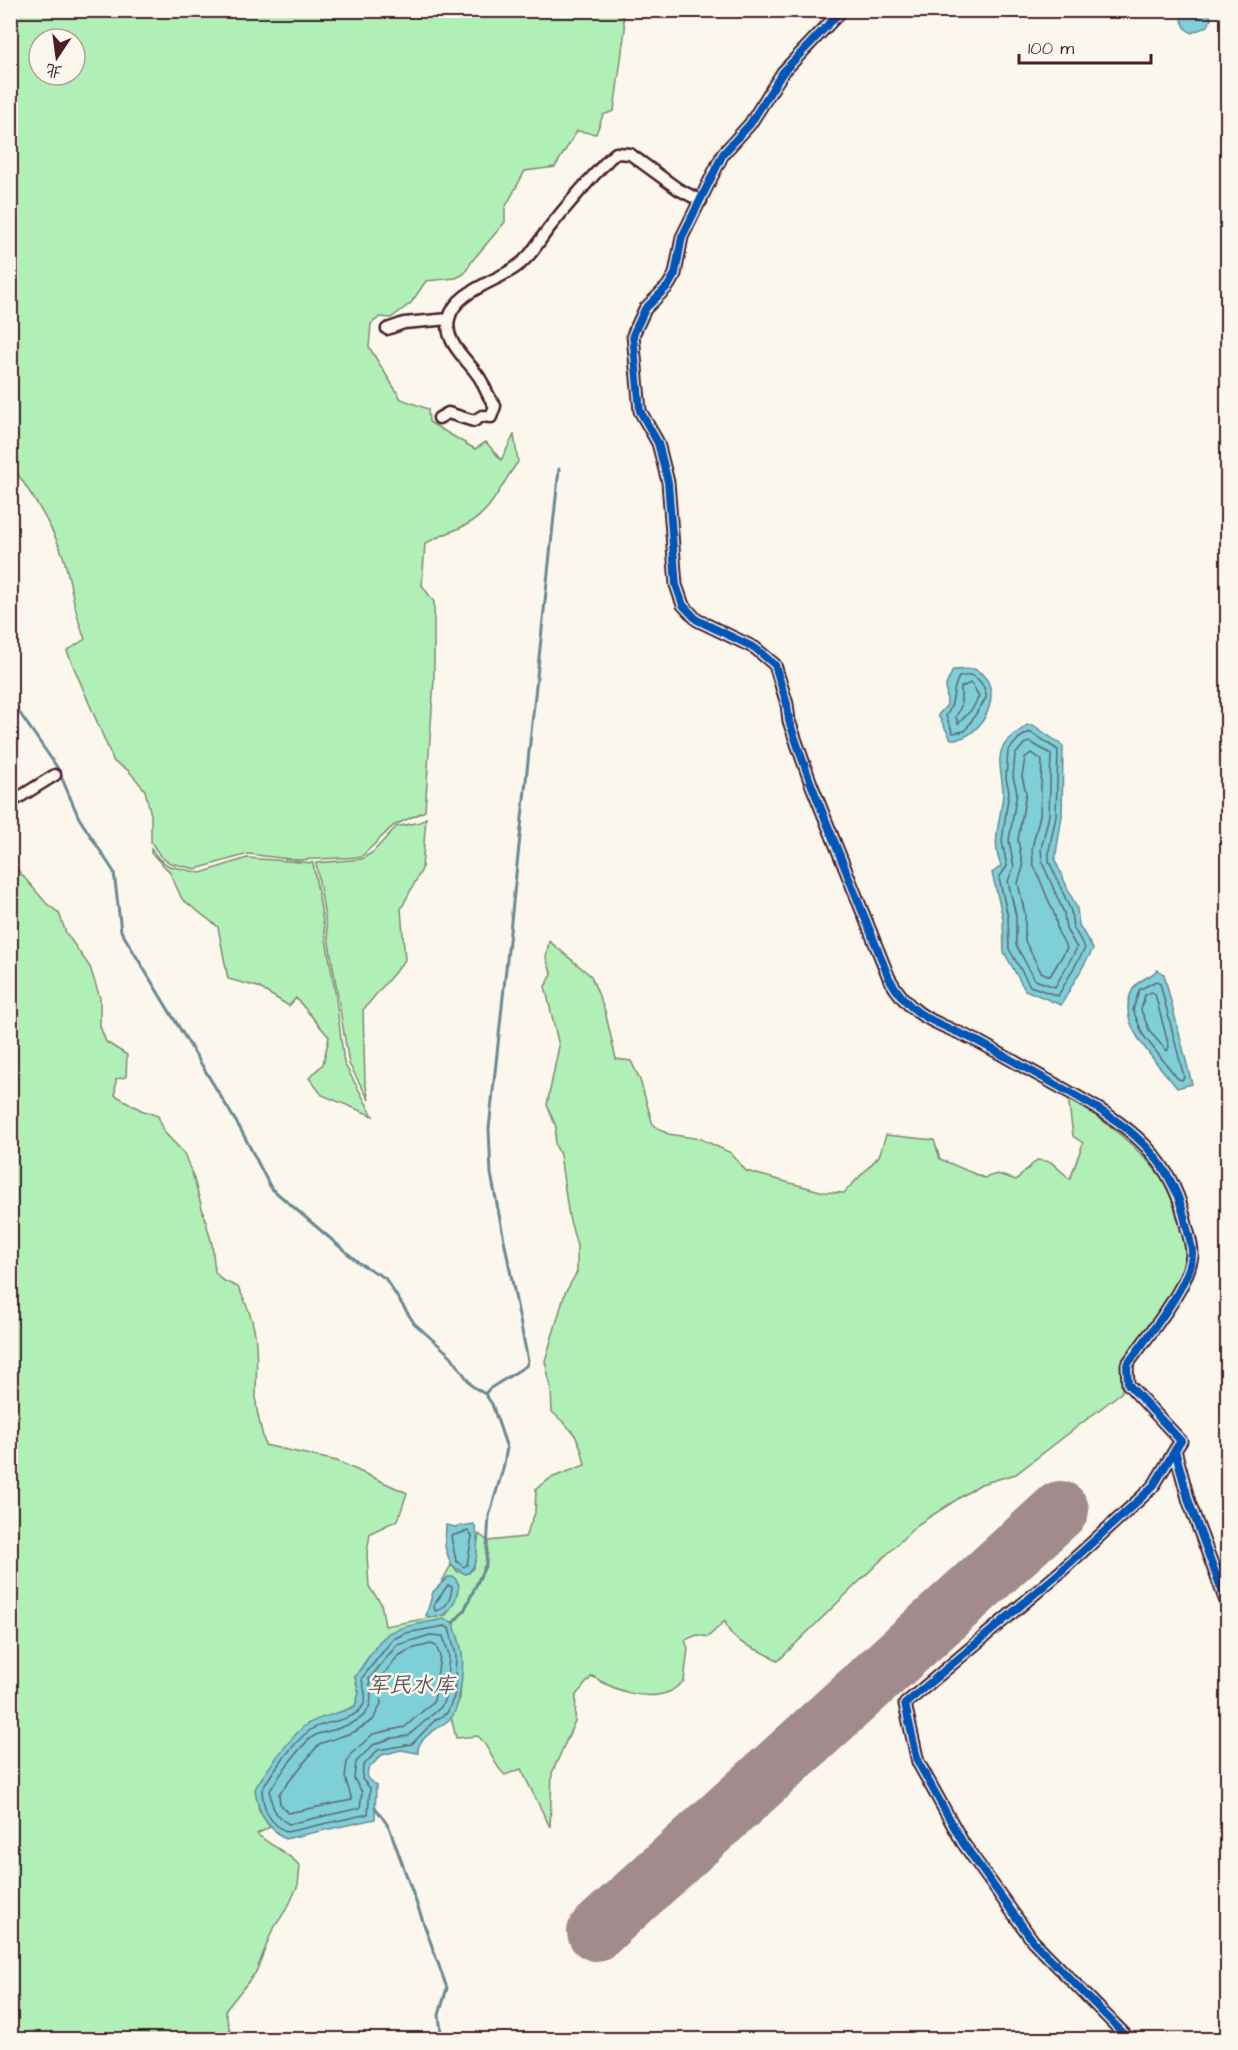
<svg xmlns="http://www.w3.org/2000/svg" width="1238" height="2050" font-family="'Architects Daughter','LXGW WenKai TC',sans-serif">
  <rect width="100%" height="100%" fill="#fbf7ec"/>
  <filter id="ink" filterUnits="userSpaceOnUse"><feTurbulence type="fractalNoise" baseFrequency=".0167" numOctaves="2"/><feDisplacementMap in="SourceGraphic" scale="12" xChannelSelector="R" yChannelSelector="G"/><feConvolveMatrix kernelMatrix="1 2 1 2 8 2 1 2 1" color-interpolation-filters="sRGB"/></filter>
  <g filter="url(#ink)">
    <path fill="#b0f0b7" stroke="#7d8871" stroke-width="1.5" fill-rule="evenodd" d="M10,11H622L625,29L614,111L603,115L596,134L577,131L555,167L525,171L505,208V222L472,261L464,274L456,278L426,281L411,303L391,318L380,317L371,324L369,347L401,399L428,409L429,422L475,449L486,442L501,460L514,435L518,462C502,482 492,512 468,524C453,532 439,535 425,544L422,585L434,602V680L425,811L393,826L361,857L297,860L248,854L196,869L170,863L161,857L151,842V815L145,790L128,770L114,762L67,651L85,639C73,611 72,581 62,553C49,520 30,492 11,464ZM39,39H75V75H39Z
      M426,818L422,869L401,909L405,960L363,1010L365,1082L369,1100L349,1064L316,863L362,859L373,852L396,827L420,822Z
      M151,849L159,859L169,866L201,873L247,858L313,863L335,991L344,1063L373,1116L322,1095L309,1078L323,1064L329,1037L296,998L289,1006L258,987L228,979L218,927L182,899L169,871L151,853Z
      M10,861L47,904L59,913L66,933L90,967L100,998V1026L106,1042L127,1055L126,1077L116,1079L115,1095L141,1110L158,1116L165,1133L184,1153L193,1176L212,1244L215,1272L222,1280L238,1287C262,1332 256,1352 256,1399C256,1414 262,1430 265,1445L337,1461L407,1493L398,1520L370,1533L367,1554L369,1587L381,1603L385,1626L446,1615L450,1609L448,1577L441,1583L451,1565L458,1572L469,1573L473,1568L479,1534L488,1541L525,1537L535,1513L536,1489L551,1478L585,1465C580,1437 573,1430 552,1412L551,1389L545,1361L565,1293L577,1272V1246L569,1217L560,1155L555,1144L556,1127L547,1105L559,1046L545,986L552,975L546,958L549,941L591,976L605,1011L616,1059L631,1061L640,1080L653,1125L668,1134L701,1139L731,1153L746,1171L824,1192L844,1193L879,1156L886,1135L934,1140L940,1159L984,1178L997,1174L1016,1180L1037,1160L1051,1162L1070,1179L1083,1143L1073,1136L1068,1096C1128,1135 1220,1208 1174,1288C1161,1311 1132,1343 1124,1365C1121,1373 1122,1384 1122,1392L1016,1474L981,1484L917,1525L778,1661C757,1645 732,1648 725,1621L708,1637L697,1635L685,1640L688,1648L684,1681C680,1684 674,1690 669,1692C643,1702 612,1689 592,1676L576,1695L575,1721L552,1773L550,1827L521,1769L505,1775C492,1764 491,1748 478,1736L456,1738L451,1717L460,1698L462,1654L453,1622C432,1622 398,1627 380,1642C376,1645 359,1671 355,1677L359,1693L355,1706L335,1716L307,1724L256,1788L259,1811L270,1827L257,1834C271,1846 288,1852 300,1866L298,1885L289,1905L272,1931L256,1972L225,2011L231,2035L227,2040L11,2039Z"/>
    <path fill="#7ecfd8" stroke="#698993" stroke-width="1.5" d="M1184,11H1209L1211,19L1208,26L1192,33L1186,29L1181,19Z
      M974,669C1010,685 982,742 951,739L938,715L947,705L946,685L953,670Z
      M1027,725H1033L1063,746L1062,816L1055,860L1077,909L1079,925L1093,949L1061,1005L1025,990L1004,952L1003,918L992,873L1001,866C990,840 1002,818 1003,792C1003,779 996,760 1003,747C1008,738 1019,732 1027,725Z
      M1157,970L1164,974L1192,1084L1177,1088C1158,1062 1110,1021 1135,986C1140,979 1151,977 1157,970Z
      M474,1524C479,1536 480,1569 465,1574L451,1565L445,1547L446,1525L455,1527Z
      M448,1577H454L459,1585C456,1603 448,1622 426,1616L433,1592Z
      M443,1619L453,1622C456,1632 461,1643 462,1654C464,1667 460,1708 451,1718C441,1728 416,1737 418,1753L401,1750L382,1755L368,1769L367,1778L376,1785L375,1819L285,1839C265,1825 258,1813 255,1789C264,1773 293,1734 306,1725C319,1716 340,1714 355,1706L359,1693L355,1677L379,1642L389,1633L404,1627Z"/>
    <g fill="none" stroke-linecap="round" stroke-linejoin="round">
      <path stroke="#5f6570" stroke-width="1.5" d="M970,675C979,677 987,689 986,698L965,731L953,733L946,716C956,703 951,690 959,677Z
        M971,683L979,696L973,708L958,724L956,717L961,706V687Z
        M1030,732L1058,750L1056,816L1049,850V861L1071,911L1073,927L1085,948L1058,996L1030,986L1009,949L1008,917L999,878L1007,866L1002,841L1009,791L1006,778L1008,751L1019,738Z
        M1030,742L1051,754L1049,815L1041,849L1042,862L1064,913L1066,929L1077,948L1055,987L1035,980L1016,945V916L1008,881L1014,867L1009,841L1017,792L1013,777L1015,755L1024,744Z
        M1031,753L1042,760L1040,815L1032,848L1033,863L1055,916L1058,932L1067,948L1050,976L1041,972L1025,941V914L1018,883L1023,867L1018,840L1026,793L1022,776L1025,758Z
        M1156,981L1160,983L1184,1077L1182,1080L1178,1079L1143,1035L1133,1010L1139,990Z
        M1152,992L1155,994L1169,1047L1167,1051L1150,1032L1141,1010L1145,995Z
        M468,1531L472,1536L467,1565L464,1567L456,1561L451,1536Z
        M448,1585L452,1587C451,1599 447,1609 435,1611L434,1605Z
        M444,1626L449,1628L456,1655L454,1697L447,1713L434,1721L412,1744L378,1750L363,1766L362,1779L370,1788L368,1814L287,1832C269,1823 263,1809 262,1790C271,1773 294,1742 309,1731C324,1719 358,1724 365,1701C367,1692 362,1686 362,1678L393,1639L406,1633Z
        M430,1635L443,1636L449,1655L446,1696L441,1707L408,1736L392,1738L373,1745L356,1762L354,1779L362,1792L360,1808L289,1824C275,1817 271,1806 270,1791C278,1777 300,1745 314,1736C320,1732 329,1732 336,1729C366,1720 376,1710 369,1679L397,1645Z
        M431,1644L436,1646L440,1656L434,1701L405,1727L373,1734L351,1754L347,1762L345,1777L352,1800L288,1813L280,1804L279,1794L319,1744L354,1732L373,1720L381,1704L379,1680L398,1656L411,1649Z"/>
      <path stroke="#698993" stroke-width="3" d="M10,699L57,767L79,818L114,872L121,931L241,1130L271,1188L359,1263L385,1278L414,1323L451,1356L472,1386L485,1394L492,1404L507,1448L503,1469L489,1516L486,1564L464,1611L453,1623
        M485,1394L489,1389L526,1366L528,1361L491,1174L489,1129L559,469
        M375,1807L389,1827L447,1988L439,2015L442,2040"/>
      <path stroke="#a28b8c" stroke-width="58" d="M596,1932L1060,1510"/>
      <defs>
        <path id="minor" d="M842,10L783,72L750,124L723,154L682,237L675,274L668,286L645,309L633,335L640,411L658,443L668,482L676,585L683,605L697,620L755,648L775,665L787,704L789,721L810,781L889,978C913,1021 939,1022 979,1042C1003,1055 1027,1069 1051,1082C1113,1116 1168,1145 1185,1220C1187,1231 1193,1245 1192,1256C1187,1291 1147,1336 1127,1365L1128,1384L1181,1441L1175,1450L1189,1502L1228,1607
          M387,329L404,323L449,319
          M439,418L448,413L474,421L482,416L491,417L495,406C489,398 486,391 482,382C472,362 443,345 449,319C455,291 496,282 516,267C531,257 538,242 549,228C568,204 588,181 609,159L616,153L630,154L678,189L701,201
          M10,803L55,775
          M1130,2040L1033,1941L963,1843L918,1762L905,1704L1059,1573L1142,1497L1154,1485L1175,1450"/>
      </defs>
      <use href="#minor" stroke="#4a1f2b" stroke-width="15"/>
      <use href="#minor" stroke="#fbf7ec" stroke-width="10"/>
      <defs>
        <path id="cycleway" d="M842,10L783,72L750,124L723,154L682,237L675,274L668,286L645,309L633,335L640,411L658,443L668,482L676,585L683,605L697,620L755,648L775,665L787,704L789,721L810,781L889,978C913,1021 939,1022 979,1042C1003,1055 1027,1069 1051,1082C1113,1116 1168,1145 1185,1220C1187,1231 1193,1245 1192,1256C1187,1291 1147,1336 1127,1365L1128,1384L1181,1441L1175,1450L1189,1502L1228,1607
          M1130,2040L1033,1941L963,1843L918,1762L905,1704L1059,1573L1142,1497L1154,1485L1175,1450"/>
      </defs>
      <use href="#cycleway" stroke="#fbf7ec" stroke-width="11"/>
      <use href="#cycleway" stroke="#0057b8" stroke-width="8"/>
    </g>
  </g>
  <g text-anchor="middle" stroke-width="5" stroke-linejoin="round" paint-order="stroke">
    <g font-size="22" font-style="italic" fill="#5a545f" stroke="#fbf7ec">
      <text x="411" y="1692">军民水库</text>
    </g>
  </g>
  <rect width="1238" height="2050" fill="none" stroke="#fbf7ec" stroke-width="36"/>
  <rect x="18" y="18" width="1202" height="2014" fill="none" stroke="#4a1f2b" stroke-width="2" filter="url(#ink)"/>
  <g transform="translate(57 57) rotate(193)"><circle r="28" fill="#fbf7ec" stroke="#b4a19f" stroke-width="1.5"/>
  <path d="M0-4.5L10 22L0 15L-10 22Z" fill="#4a1f2b"/>
  <text y="-9" font-size="16" font-weight="bold" text-anchor="middle" fill="#4a1f2b">北</text>
  </g>
  <path d="M1019 54v9h132v-9" fill="none" stroke="#4a1f2b" stroke-width="3"/>
  <text x="1028" y="54" font-size="18" fill="#4a1f2b" stroke="#fbf7ec" stroke-width="4.5" paint-order="stroke">100 m</text>
</svg>
